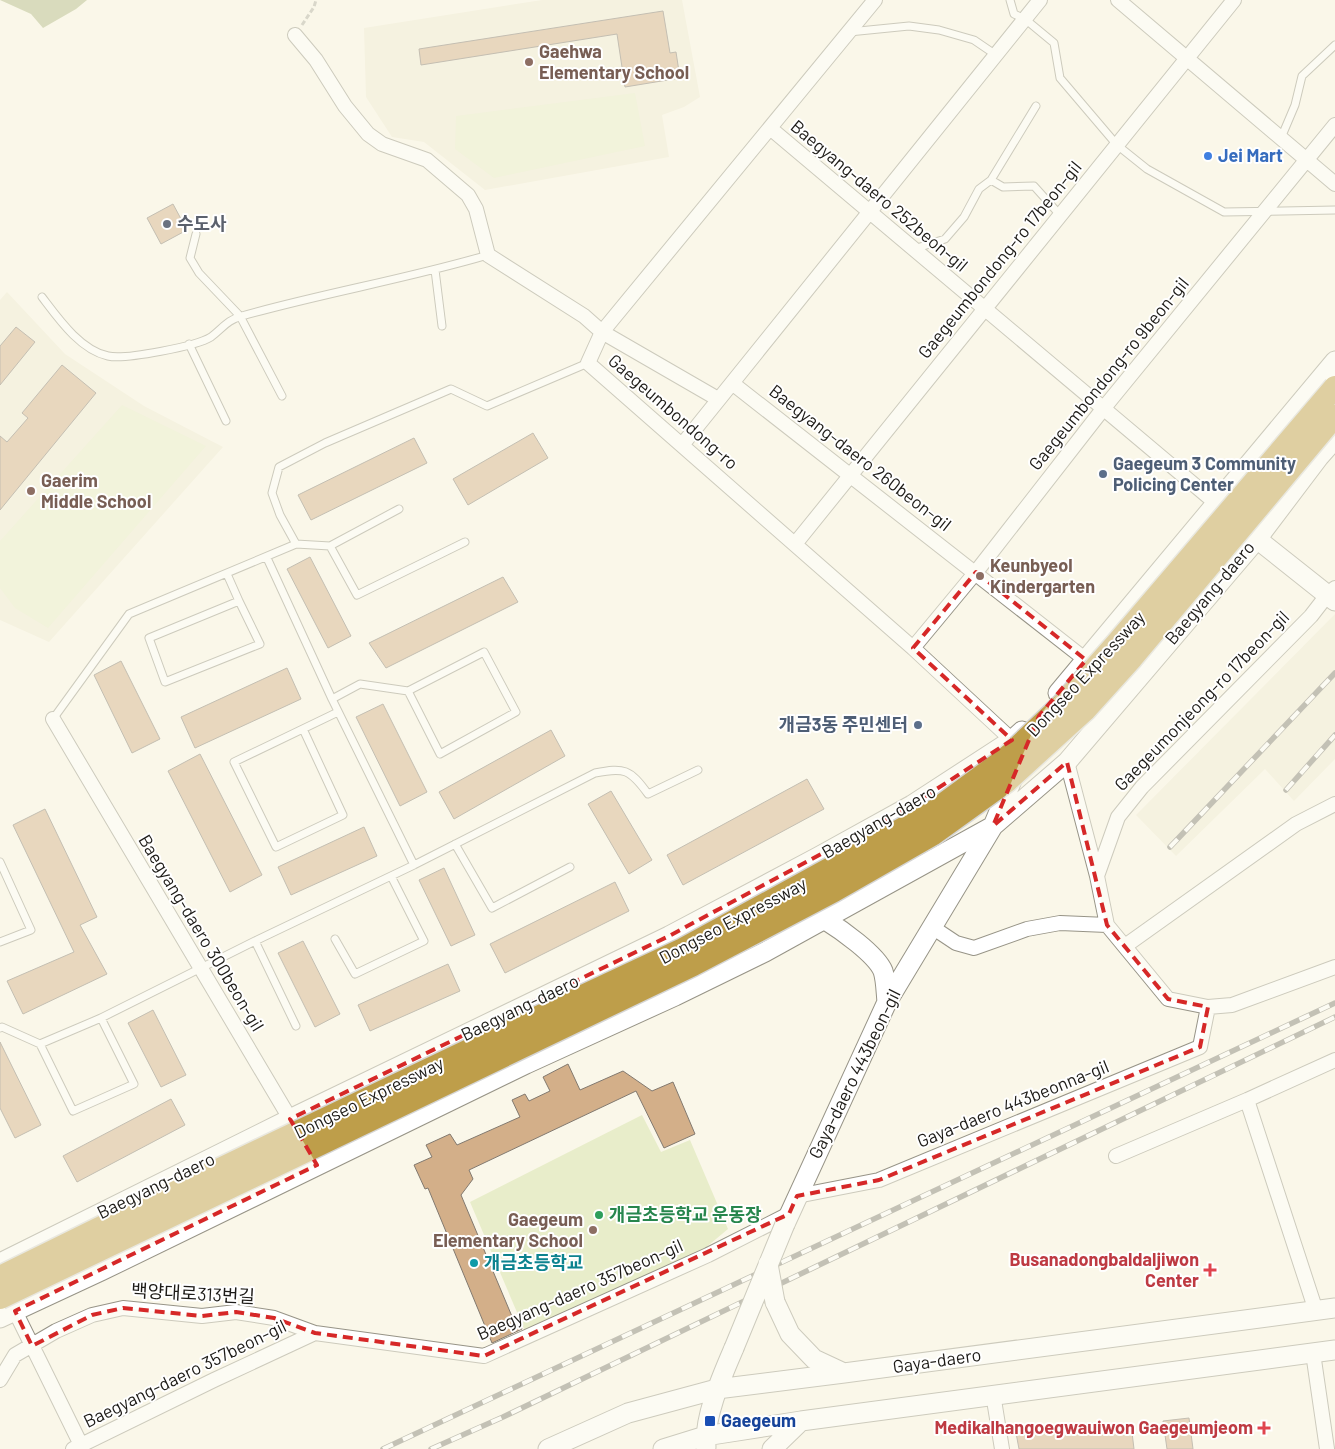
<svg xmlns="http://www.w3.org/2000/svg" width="1335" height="1449" font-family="Barlow,'Noto Sans KR',sans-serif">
  <rect width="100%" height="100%" fill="#faf7e9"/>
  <path fill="#f0ead5" d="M542,0H682L700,97L684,107L662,115L669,157L485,190L424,142L392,137L366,97L364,28Z
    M7,292L65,354L144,406L223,447L49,642L0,620V300Z
    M1335,614V759L1294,801L1265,769L1176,856L1136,815Z"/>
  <path fill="#e8edca" d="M635,93L645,146L494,178L455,149L456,116Z
    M122,405L206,446L48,628L15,608L0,588V541Z
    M642,1115L661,1152L690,1140L728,1229L698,1254L525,1331L470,1202Z"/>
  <path fill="#b2b988" d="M0,0H87L76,9L43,28L31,14Z"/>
  <path fill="#d3af89" stroke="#82796f" d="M663,11L670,53L676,52L680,78L625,87L617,34L421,65L419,49Z
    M173,204L187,230L161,244L147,218Z
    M16,327L35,342L0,385V346Z
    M62,365L96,393L0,510V436L7,442L28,418L22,413Z
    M533,433L548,458L468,505L453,479Z
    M414,438L427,463L311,520L298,495Z
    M310,557L351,636L328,648L287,569Z
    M503,577L518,602L386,668L369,643Z
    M121,661L160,739L132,753L94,675Z
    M287,668L301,699L195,748L181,717Z
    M383,704L427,792L400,806L356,717Z
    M551,730L565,756L454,819L439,792Z
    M200,754L262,875L230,892L168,771Z
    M807,779L824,809L683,885L667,855Z
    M611,791L652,860L629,874L588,804Z
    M45,809L97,917L80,925L107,974L23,1014L7,981L74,952L13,825Z
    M364,827L377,856L291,895L278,867Z
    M444,868L475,935L451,946L419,880Z
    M615,882L629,911L505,973L490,944Z
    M303,941L340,1014L315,1027L278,953Z
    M448,964L460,991L370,1031L358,1005Z
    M153,1010L186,1075L161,1087L128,1023Z
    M0,1042L41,1125L15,1138L0,1108Z
    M568,1064L580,1090L623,1071L652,1091L673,1082L695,1134L664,1148L636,1091L469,1170L473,1179L461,1195L516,1326L520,1325L522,1329L492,1343L428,1188L425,1189L414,1165L432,1157L426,1145L450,1134L457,1145L520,1117L512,1100L525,1094L529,1101L550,1091L543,1077Z
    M171,1099L185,1125L77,1182L63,1156Z
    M1189,1418L1193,1449H1167L1163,1421Z
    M1101,1422L1102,1428L1131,1424L1134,1449H1019L1016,1433Z"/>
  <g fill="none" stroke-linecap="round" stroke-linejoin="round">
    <defs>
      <path id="service" d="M1010,0L1014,14L1025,19L1054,43L1060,78L1117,145L1147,169L1224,212L1335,210
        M849,32L909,26L939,30L974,40L996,55
        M1281,138L1295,105L1302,76L1335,45
        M991,180L1003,187L1034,186L1060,215
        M196,234L190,258L199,273L240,316L282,396
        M914,249L945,239L964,217L979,189L991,180L1036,106
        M435,270L442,326
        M42,297C58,318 80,350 108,356C125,360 197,346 211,337C223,328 227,320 242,316C323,293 407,279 488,255
        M189,344L226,421
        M296,544L280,515L272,493L279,467L325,443L451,389L487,406L588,363
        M330,546L357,595L465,542
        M267,558L332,699L414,865
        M227,574L239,601L149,638L165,682L260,644L239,601
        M332,699L360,684L408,691L484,652L516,712L440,754L408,691
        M53,719L129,614L296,544L330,546L399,509
        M303,729L343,815L276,847L234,762L338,712
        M455,844L492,908L570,867
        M0,862L31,930L0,942
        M335,939L355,974L424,941L391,876
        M255,941L296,1026
        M0,1028L2,1027L40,1044L101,1018L255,941L414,865L595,773C624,767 630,769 648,794L698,770
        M40,1044L73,1111L134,1084L101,1018"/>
      <path id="minor" d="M875,0L602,332L588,363L913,648L1012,740
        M1118,0L1335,184
        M295,35L316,60L345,106L368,134L382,144L427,160L468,195L476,209L488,255L584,316L602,332L718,399
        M770,128L1217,504
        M732,383L1040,0
        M682,445L732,383L1086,660
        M795,544L1234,0
        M913,648L976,572L1103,409L1335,125
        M53,719L295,1127
        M1067,762L1097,876
        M1107,925L1097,876L1118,817L1142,787L1311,616L1328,594L1335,588
        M932,927L956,943L974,948L1027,929L1060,923L1107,925L1168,999L1208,1007L1232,1005L1335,967
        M1125,946L1296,824L1335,804
        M1247,1100L1316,1311
        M1116,1156L1247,1100L1335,1060
        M797,1196L879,1180L1200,1047L1208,1007
        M15,1311L83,1449
        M1313,1353L1327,1449
        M0,1380L15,1355L56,1331L92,1315L123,1308L202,1316L236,1312L274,1318L315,1333
        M993,1394L1002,1449
        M73,1449L214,1380L315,1333L484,1356L708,1255L789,1214"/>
      <path id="secondary" d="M1257,539L1335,601
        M1058,693L1335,361
        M824,919C840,929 876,954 883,971C886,980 886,993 887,1002
        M785,1224L887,1002L993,826L1015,773
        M0,1263L290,1119L669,936L818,857L912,805L1012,740L1022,731
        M775,1302L790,1334L814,1359L844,1373
        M0,1318L101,1271L526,1064L675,996L765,952L993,826L1067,762L1257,539L1319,457L1335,439
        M706,1447C704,1416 722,1376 734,1348
        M548,1449L628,1413L717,1389L844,1373L1335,1308
        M663,1449L705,1436L801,1421L1335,1350
        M772,1449L801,1421"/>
    </defs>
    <use href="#service" stroke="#979487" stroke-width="9"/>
    <use href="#minor" stroke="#979487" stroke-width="16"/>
    <use href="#secondary" stroke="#979487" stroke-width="21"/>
    <path stroke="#b1afa4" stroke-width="3" stroke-dasharray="5 2.5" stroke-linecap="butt" d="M302,25L314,7L316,0"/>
    <use href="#service" stroke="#fff" stroke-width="7"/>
    <use href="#minor" stroke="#fff" stroke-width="14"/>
    <use href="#secondary" stroke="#fff" stroke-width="19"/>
    <defs>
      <path id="rail" d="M1286,790L1335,735
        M1170,847L1335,673
        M383,1449L1335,1003
        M431,1449L503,1417L1335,1017"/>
    </defs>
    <use href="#rail" stroke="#827f77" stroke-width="5.5"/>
    <use href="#rail" stroke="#fff" stroke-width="4" stroke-dasharray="11" stroke-linecap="butt"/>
    <defs>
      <path id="secondary-bridge" d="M768,1264L775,1302
        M734,1348L785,1224"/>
      <path id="trunk-bridge" d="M0,1277L201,1178L538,1017L683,949L931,813L1006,758L1063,704L1116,644L1335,387
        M0,1298L693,965L834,891L932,835L1007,781L1085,710L1132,658L1335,416"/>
    </defs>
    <use href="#secondary-bridge" stroke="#979487" stroke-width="21" stroke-linecap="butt"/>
    <use href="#trunk-bridge" stroke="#d6d6d5" stroke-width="25" stroke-linecap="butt"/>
    <use href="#secondary-bridge" stroke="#fff" stroke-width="19"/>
    <use href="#trunk-bridge" stroke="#be9e4a" stroke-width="22"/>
  </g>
  <path d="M0 0H1335V1449H0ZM976,572L1086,660L1039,716L993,826L1067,762L1107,925L1168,999L1208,1007L1200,1047L879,1180L797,1196L789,1214L484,1356L315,1333L274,1318L236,1312L202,1316L123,1308L92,1315L32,1346L15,1311L317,1165L290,1119L669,936L912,805L1012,740L913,648Z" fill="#faf7e9" fill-opacity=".55" fill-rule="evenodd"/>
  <path fill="none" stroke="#d62828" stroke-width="4" stroke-dasharray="10 6" stroke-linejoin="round" d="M976,572L1086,660L1039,716L993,826L1067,762L1107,925L1168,999L1208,1007L1200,1047L879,1180L797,1196L789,1214L484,1356L315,1333L274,1318L236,1312L202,1316L123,1308L92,1315L32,1346L15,1311L317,1165L290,1119L669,936L912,805L1012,740L913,648Z"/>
  <g fill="#8d6e63" stroke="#fff" stroke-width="2">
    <circle cx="529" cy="62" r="5"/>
    <circle cx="31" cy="491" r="5"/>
    <circle cx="980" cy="576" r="5"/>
    <circle cx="593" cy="1230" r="5"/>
  </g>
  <circle fill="#3f7fe0" stroke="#fff" stroke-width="2" cx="1208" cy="156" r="5"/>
  <circle fill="#6b7280" stroke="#fff" stroke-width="2" cx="167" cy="224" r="5"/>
  <g fill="#5c6f8a" stroke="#fff" stroke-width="2">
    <circle cx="1103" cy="474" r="5"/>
    <circle cx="918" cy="725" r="5"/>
  </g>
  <circle fill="#2e9e5b" stroke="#fff" stroke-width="2" cx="599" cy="1215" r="5"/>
  <circle fill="#0f9aa8" stroke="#fff" stroke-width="2" cx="474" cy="1263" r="5"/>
  <g fill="#e0444e" stroke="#fff" stroke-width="2">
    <path d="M1207.5 1262.5h5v5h5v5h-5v5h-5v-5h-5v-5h5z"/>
    <path d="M1261.5 1420.5h5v5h5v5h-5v5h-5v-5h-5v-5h5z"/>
  </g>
  <rect fill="#1a4fb4" stroke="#fff" stroke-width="2" x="704" y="1415" width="12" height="12" rx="2.5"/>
  <g text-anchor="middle" stroke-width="4" stroke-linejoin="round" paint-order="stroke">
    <g font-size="18" font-weight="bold" fill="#785e54" stroke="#fff" text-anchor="start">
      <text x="539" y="58">Gaehwa<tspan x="539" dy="21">Elementary School</tspan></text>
      <text x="41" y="487">Gaerim<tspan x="41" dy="21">Middle School</tspan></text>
      <text x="990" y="572">Keunbyeol<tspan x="990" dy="21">Kindergarten</tspan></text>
      <text x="583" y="1226" text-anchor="end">Gaegeum<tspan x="583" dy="21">Elementary School</tspan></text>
    </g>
    <g font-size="18" font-weight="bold" fill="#366cbe" stroke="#fff" text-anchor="start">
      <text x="1218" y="162">Jei Mart</text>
    </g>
    <g font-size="18" fill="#1d1b17" stroke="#fff">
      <text transform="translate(879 196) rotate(40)" y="6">Baegyang-daero 252beon-gil</text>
      <text transform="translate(1000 260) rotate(-51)" y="6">Gaegeumbondong-ro 17beon-gil</text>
      <text transform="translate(1109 374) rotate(-51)" y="6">Gaegeumbondong-ro 9beon-gil</text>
      <text transform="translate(673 412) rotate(41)" y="6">Gaegeumbondong-ro</text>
      <text transform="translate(860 458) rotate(38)" y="6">Baegyang-daero 260beon-gil</text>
      <text transform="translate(1210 593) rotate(-50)" y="6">Baegyang-daero</text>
      <text transform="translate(1086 674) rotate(-47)" y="6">Dongseo Expressway</text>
      <text transform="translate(1202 701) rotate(-46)" y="6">Gaegeumonjeong-ro 17beon-gil</text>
      <text transform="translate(879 822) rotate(-30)" y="6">Baegyang-daero</text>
      <text transform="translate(733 921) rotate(-28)" y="6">Dongseo Expressway</text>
      <text transform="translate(201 933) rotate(59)" y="6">Baegyang-daero 300beon-gil</text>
      <text transform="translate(520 1008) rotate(-26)" y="6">Baegyang-daero</text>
      <text transform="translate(855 1074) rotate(-64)" y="6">Gaya-daero 443beon-gil</text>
      <text transform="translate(369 1098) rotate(-26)" y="6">Dongseo Expressway</text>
      <text transform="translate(1013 1104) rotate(-22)" y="6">Gaya-daero 443beonna-gil</text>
      <text transform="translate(156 1186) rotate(-26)" y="6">Baegyang-daero</text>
      <text transform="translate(580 1290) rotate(-24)" y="6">Baegyang-daero 357beon-gil</text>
      <text transform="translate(193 1294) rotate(3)" y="6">백양대로313번길</text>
      <text transform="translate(937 1361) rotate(-8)" y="6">Gaya-daero</text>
      <text transform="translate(185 1374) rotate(-26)" y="6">Baegyang-daero 357beon-gil</text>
    </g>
    <g font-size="18" font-weight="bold" fill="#5b616d" stroke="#fff" text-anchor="start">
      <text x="177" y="230">수도사</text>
    </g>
    <g font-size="18" font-weight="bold" fill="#4e5e75" stroke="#fff" text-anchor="start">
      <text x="1113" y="470">Gaegeum 3 Community<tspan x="1113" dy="21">Policing Center</tspan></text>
      <text x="908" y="731" text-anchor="end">개금3동 주민센터</text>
    </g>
    <g font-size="18" font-weight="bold" fill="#27864d" stroke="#fff" text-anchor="start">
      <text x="609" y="1221">개금초등학교 운동장</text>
    </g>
    <g font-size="18" font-weight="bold" fill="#be3a42" stroke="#fff" text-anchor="end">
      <text x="1199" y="1266">Busanadongbaldaljiwon<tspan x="1199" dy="21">Center</tspan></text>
      <text x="1253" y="1434">Medikalhangoegwauiwon Gaegeumjeom</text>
    </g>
    <g font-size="18" font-weight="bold" fill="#0d838f" stroke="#fff" text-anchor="start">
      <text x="484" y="1269">개금초등학교</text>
    </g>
    <g font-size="18" font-weight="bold" fill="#164399" stroke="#fff" text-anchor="start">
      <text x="721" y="1427">Gaegeum</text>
    </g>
  </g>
</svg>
